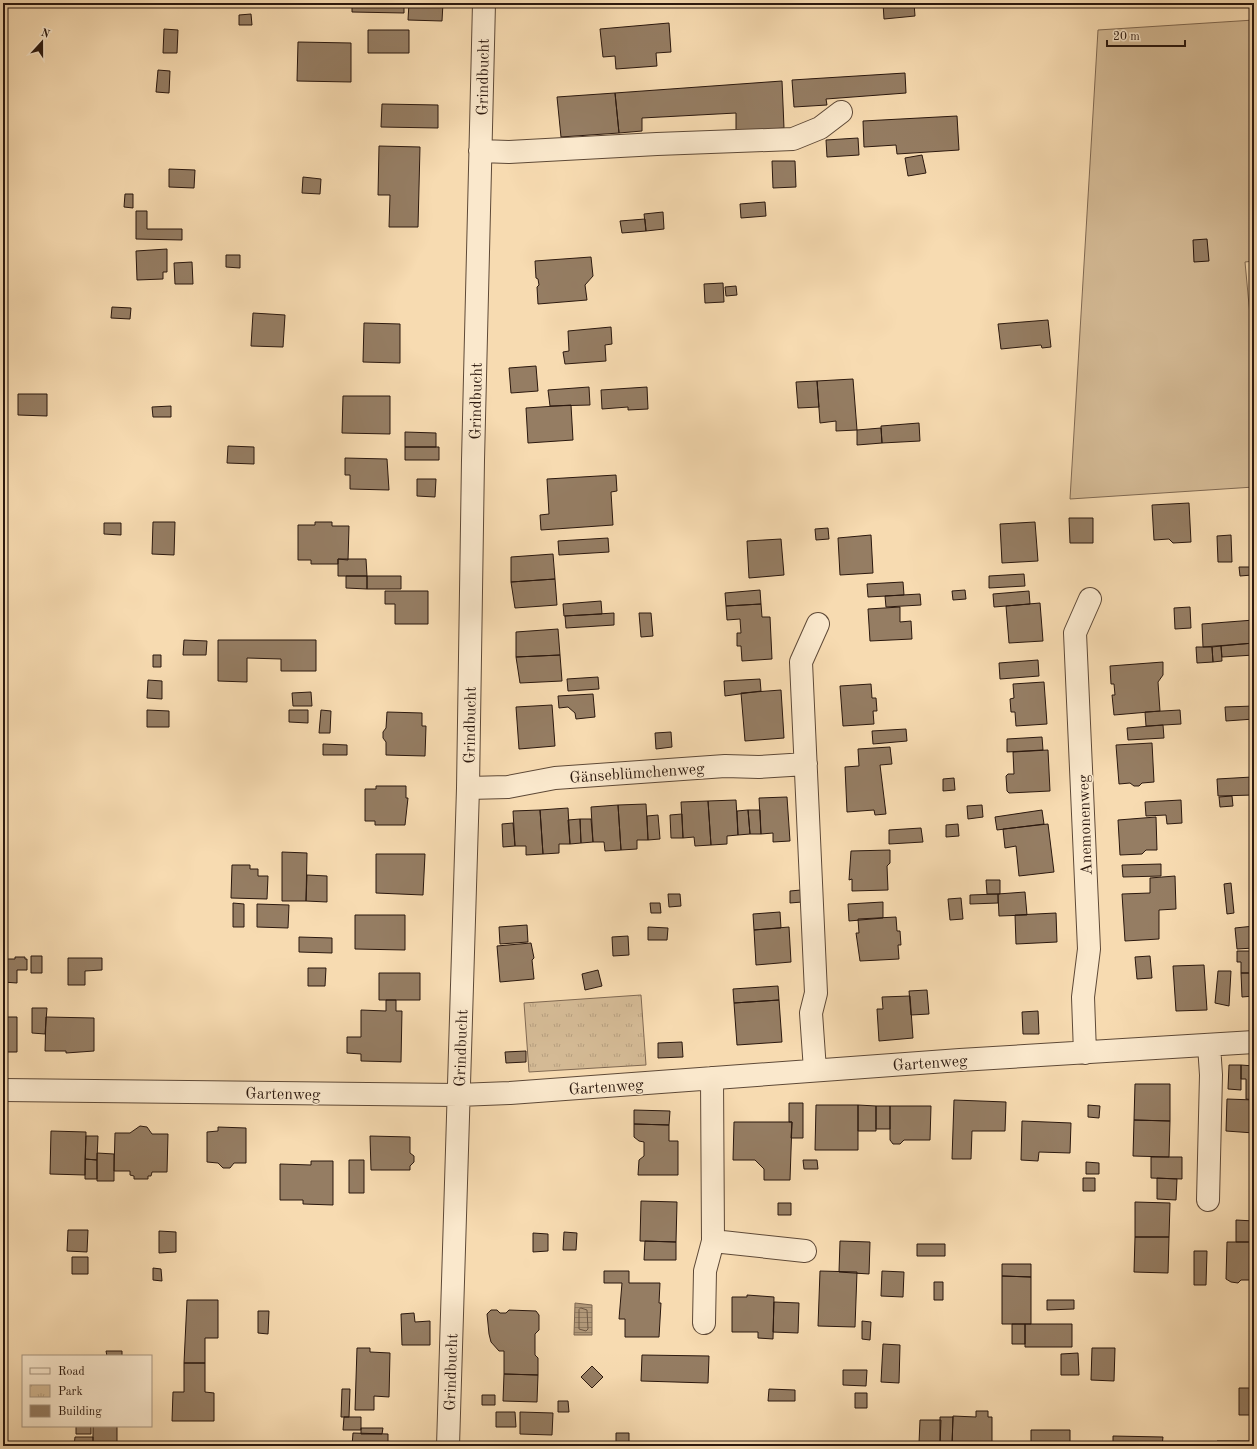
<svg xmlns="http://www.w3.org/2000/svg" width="1257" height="1449" font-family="'Old Standard TT',serif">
  <defs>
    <pattern id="park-tufts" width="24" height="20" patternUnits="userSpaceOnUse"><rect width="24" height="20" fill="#d4ba95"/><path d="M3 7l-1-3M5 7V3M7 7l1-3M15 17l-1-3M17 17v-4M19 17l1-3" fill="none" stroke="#b69f7f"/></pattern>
    <pattern id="water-rules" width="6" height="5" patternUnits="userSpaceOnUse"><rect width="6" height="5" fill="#b2997a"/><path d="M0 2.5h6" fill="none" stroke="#917c62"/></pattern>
  </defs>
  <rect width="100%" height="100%" fill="#f7dbb1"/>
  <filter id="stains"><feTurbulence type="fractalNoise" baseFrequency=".005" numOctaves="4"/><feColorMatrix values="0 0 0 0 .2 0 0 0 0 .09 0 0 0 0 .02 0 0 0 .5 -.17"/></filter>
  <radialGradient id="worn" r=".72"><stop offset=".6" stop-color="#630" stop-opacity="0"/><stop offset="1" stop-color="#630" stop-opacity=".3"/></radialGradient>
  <path fill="#d4ba95" stroke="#806952" d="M1254,20V261L1245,262L1252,337H1254V487L1070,499L1098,30Z"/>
  <path fill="url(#park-tufts)" stroke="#806952" d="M641,995L646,1065L529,1072L524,1003Z"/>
  <path fill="url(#water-rules)" stroke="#7c654f" d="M575,1303L592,1305V1335H574Z"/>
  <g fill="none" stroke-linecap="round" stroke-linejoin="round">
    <path stroke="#6e5844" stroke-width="1" d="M581,1308L587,1310L588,1329L586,1331L579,1329V1310Z"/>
  </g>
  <path fill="#957d63" stroke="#2b180e" d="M352,3H409L404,4V13L352,12Z
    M409,3H443L442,21L408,20Z
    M883,3H914L915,16L884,19Z
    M251,14L252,25H239V15Z
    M669,23L671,52L656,53L657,66L616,69L615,56L603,57L600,29Z
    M164,29L178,30L177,53H163Z
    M368,30H409V53H368Z
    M298,42L351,43V82L297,81Z
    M158,70L170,71L169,93L156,92Z
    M905,73L906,93L826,99L827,105L794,107L792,80Z
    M782,81L784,128L736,132V113L642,118V131L619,133L615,93Z
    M615,93L619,133L561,137L557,97Z
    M382,104L438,105V128L381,127Z
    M957,116L959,150L897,154L896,145L864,147L863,121Z
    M858,138L859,155L827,157L826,140Z
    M379,146L420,147L418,227H389L390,195H378Z
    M922,155L926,173L908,176L905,158Z
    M772,161H795L796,187L773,188Z
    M169,169L195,170L194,188L169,187Z
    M303,177L321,179L320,194L302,193Z
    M125,194H133V208L124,207Z
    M765,202L766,216L741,218L740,204Z
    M136,211H147V229H182V240L136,239Z
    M663,212L664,229L646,231L644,214Z
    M645,219L646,231L622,233L620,221Z
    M1207,239L1209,261L1194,262L1193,240Z
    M167,249V272H163V279L137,280L136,251Z
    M226,255H240V268L226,267Z
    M591,257L593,276L585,285L587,300L538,304L537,287L539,285L538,279L536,278L535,261Z
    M192,262L193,284H175L174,263Z
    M723,283L724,302L705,303L704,284Z
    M736,286L737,295L726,296L725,287Z
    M112,307L131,308L130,319L111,318Z
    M253,313L285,315L283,347L251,346Z
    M1048,320L1051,347L1042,348L1041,345L1001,349L998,324Z
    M364,323L400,324V363L363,362Z
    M611,327L612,344L605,345L606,361L565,364L563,352L569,351L568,331Z
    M536,366L538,391L511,393L509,368Z
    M853,379L857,430L836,431V421L820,423L817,381Z
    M817,381L819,407L798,408L796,382Z
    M589,387L590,405L550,406L548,390Z
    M647,387L648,409L628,410V407L602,409L601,390Z
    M18,394H47V416L18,415Z
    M343,396H390V434L342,433Z
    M571,405L573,440L528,443L526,408Z
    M171,406V417H153L152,407Z
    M919,423L920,441L882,443L881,426Z
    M881,428L882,443L857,445V430Z
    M405,432L436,433V447H405Z
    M228,446L254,447V464L227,463Z
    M405,447H439V460H405Z
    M345,458L387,459L389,490L350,489V475H345Z
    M616,475L617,491L611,492L613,525L541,530L540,515L549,514L547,479Z
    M417,479H436L435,497L417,496Z
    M1189,503L1191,542L1173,543L1169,539L1154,540L1152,505Z
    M1069,518H1093V543H1070Z
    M153,522H175L174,555L152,554Z
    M315,522H332V526H349L348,560L338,559V564H311V560H298V525H315Z
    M1035,522L1038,561L1002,563L1000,524Z
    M104,523H121V535L104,534Z
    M828,528L829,539L816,540L815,529Z
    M871,535L873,573L840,575L838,538Z
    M1231,535L1232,562H1218L1217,536Z
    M608,538L609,552L559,555L558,541Z
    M781,539L784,575L749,578L747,541Z
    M553,554L555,579L511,582V557Z
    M338,559H366L367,576H338Z
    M1239,567H1252V575L1240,576Z
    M1024,574L1025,586L989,588V576Z
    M346,576H367V589L346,588Z
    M367,576H401V589H367Z
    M555,579L557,605L515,608L511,582Z
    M903,582L904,595L868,597L867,584Z
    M760,590L761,604L726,606L725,593Z
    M965,590L966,599L953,600L952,591Z
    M385,591H428V624H395V604H385Z
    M1029,591L1030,604L994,607L993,594Z
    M920,594L921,605L886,607L885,596Z
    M601,601L602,614L564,616L563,604Z
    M1040,603L1043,641L1009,643L1006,606Z
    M761,604L762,617H770L772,659L742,661L741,646H737V633H741L740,619L727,620L726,606Z
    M900,607V622L911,621L912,639L870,641L868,609Z
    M1190,607L1191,628L1175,629L1174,608Z
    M614,613V625L566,628L565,616Z
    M639,613H651L653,636L641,637Z
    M1254,620V643L1203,647L1202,624Z
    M558,629L560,655L516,657V632Z
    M184,640L207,641L206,655H183Z
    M218,640H316V671H281V659L247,658V682L218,681Z
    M1254,643V655L1222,657L1221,646Z
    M1221,646L1222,661L1213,662L1212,647Z
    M1196,647H1212L1213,662L1197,663Z
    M153,655H161V667H153Z
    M560,655L562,681L520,683L516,657Z
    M1038,660L1039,676L1000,679L999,663Z
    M1163,662V675L1158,682L1160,711L1114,715L1112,695H1115L1114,684H1111L1110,666Z
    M598,677L599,689L568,691L567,679Z
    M760,679L761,691L725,696L724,681Z
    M148,680L162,681V699L147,698Z
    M1044,682L1047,724L1016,726L1015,712H1011L1010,699L1014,698L1013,684Z
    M871,684L872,698H876L877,711H873L874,724L843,726L840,686Z
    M781,690L784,738L745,741L741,693Z
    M311,692L312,706H293L292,693Z
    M593,694L595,717L576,719L575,713L568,707L559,708L558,696Z
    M552,705L555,746L519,749L516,707Z
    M1254,706V719L1226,721L1225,707Z
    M147,710L169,711V727H147Z
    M289,710H308V723L289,722Z
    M321,710L331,711L330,733H319Z
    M1180,710L1181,724L1146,726L1145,712Z
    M387,712L422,713V726H426L425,756L386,755V742L383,738V732L386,728Z
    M1163,725L1164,738L1128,740L1127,728Z
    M906,729L907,741L873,744L872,731Z
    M671,732L672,747L656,749L655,733Z
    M1042,737L1043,750L1007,752V739Z
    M1152,743L1154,782L1142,783L1139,786H1134L1130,783L1119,784L1116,745Z
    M323,744L347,745V755H323Z
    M890,747L892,764L880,765L886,814L875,815L874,810L847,812L845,767L859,766L858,749Z
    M1048,750L1050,791L1009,793L1007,791L1006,776L1008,774H1014L1013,752Z
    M1252,777L1253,795L1218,796L1217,779Z
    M954,778L955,790L943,791V779Z
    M376,786H406V798H408L405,825H375V821H365V789H376Z
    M1232,796L1233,806L1220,807L1219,797Z
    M787,797L790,841L773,842V833L761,834L759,798Z
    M736,800L738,835L727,836V844L711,845L708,801Z
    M1181,800L1182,823L1167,824L1166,815L1146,816L1145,802Z
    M708,801L711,845L695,846L694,837L683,838L681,802Z
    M646,804L648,840H637V849L621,850L618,805Z
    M618,805L621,850L605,851L604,842H593L591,807Z
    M982,805L983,817L968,819L967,806Z
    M568,808L570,844H559V853L543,854L540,810Z
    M540,810L543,854L526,855V846H515L513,811Z
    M748,810H760L761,834H750Z
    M748,810L750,834L738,835L737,811Z
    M1042,810L1044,824L997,830L995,817Z
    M682,814L683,838H671L670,815Z
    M658,815L660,839L648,840L647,816Z
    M1156,817L1157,850H1146L1142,854L1120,855L1118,820Z
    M580,819H591L593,842L581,843Z
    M580,819L581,843L570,844L568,820Z
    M513,823L515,846L503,847L502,824Z
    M958,824L959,836L946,837V825Z
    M1048,824L1054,872L1019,876L1016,846L1005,848L1003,829Z
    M921,828L923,842L889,844V830Z
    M890,850V863L887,866L888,890L852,891V879L849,880L851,851Z
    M282,852L307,853L306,901H282Z
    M376,854H425L423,895L376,893Z
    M1161,864V876L1123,877L1122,865Z
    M232,865H250V869H258V876H268L267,899L231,898Z
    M307,875L327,876V902L306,901Z
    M1175,876L1176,909L1159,910V939L1125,941L1122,894L1150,893V878Z
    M986,880H1000V894H987Z
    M1231,883L1234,913L1227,914L1224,884Z
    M801,890L802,902L790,903V891Z
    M1025,892L1027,915L999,916L998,894Z
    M668,894H680L681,906L669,907Z
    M998,894V903L970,904V895Z
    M961,898L963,919L950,920L948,899Z
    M883,902V918L849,921L848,904Z
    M233,903L244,904V927H233Z
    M650,903H660L661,913H651Z
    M257,904L289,905L288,928L257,927Z
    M780,912L781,928L754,930L753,914Z
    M1056,913L1057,942L1016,944L1015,915Z
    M355,915H405V950L355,949Z
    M896,917L897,931H900L901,945H898L899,959L860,961L856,933H859L858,919Z
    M527,925L528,942L500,944L499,927Z
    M1254,926V948L1237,949L1235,928Z
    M648,927L668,928L667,940H648Z
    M789,927L791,962L756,965L754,930Z
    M628,936L629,955L613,956L612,937Z
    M299,937L332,938V953L299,952Z
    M531,943L534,958L532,960L534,979L500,982L497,946Z
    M1237,951H1254V973H1241V962H1237Z
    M31,956H42V973H31Z
    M1150,956L1152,978L1137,979L1135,957Z
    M15,957H25V959H27V970H17V983L3,982V959H15Z
    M68,958H102V970L85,971V985H68Z
    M1204,965L1207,1010L1176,1011L1173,966Z
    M308,968H326L325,986H308Z
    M598,970L602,986L585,990L582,974Z
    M1218,971H1231L1229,1006L1215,1003Z
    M379,973H420V1000H379Z
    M1241,973H1254V996L1242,997Z
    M778,986L779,1000L734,1003L733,989Z
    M927,990L929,1014L911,1015L909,991Z
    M910,996L913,1038L879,1041L877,1009H883L882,997Z
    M386,1000H396V1011H402L401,1062L361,1061V1054L347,1053V1037H361V1010L386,1011Z
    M779,1000L782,1042L737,1045L734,1003Z
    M32,1008H47L45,1034L32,1033Z
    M1038,1011L1039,1034H1023L1022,1012Z
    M3,1017H17V1052H6L5,1056H3Z
    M46,1017L94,1018V1051L66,1053V1051H45Z
    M682,1042L683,1057L658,1058V1043Z
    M526,1051V1062L506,1063L505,1052Z
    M1229,1065H1241V1090L1228,1089Z
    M1241,1065L1254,1066V1100L1246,1099V1079H1241Z
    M1135,1084H1170V1121L1134,1120Z
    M1227,1099L1254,1100V1133L1226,1131Z
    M954,1100L1006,1102L1005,1131H972L971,1159H952Z
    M789,1103H803V1138H791L792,1122H789Z
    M816,1105H858V1150H815Z
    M858,1105L876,1106V1131H858Z
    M1088,1105L1100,1106L1099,1118L1088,1117Z
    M876,1106H890V1129H876Z
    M890,1106H931L930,1140H904L900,1144H893L890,1140Z
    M634,1110L670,1111L669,1125L634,1124Z
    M1134,1120L1170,1121L1169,1157L1133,1156Z
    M1022,1121L1071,1123L1070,1153L1039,1152L1038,1161L1021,1160Z
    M734,1122H792L790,1180H764V1169L755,1160H733Z
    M634,1124L669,1125V1141H678V1175H638L639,1160L644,1156V1142L639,1141L634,1137Z
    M140,1126L147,1127L152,1134H168L167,1172H152L151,1176H148V1179H134V1176L130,1175V1171H114L115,1133H130Z
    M218,1127L246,1128V1163H234L230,1168H223L218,1163L207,1162V1132L218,1131Z
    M51,1131L86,1132L85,1175L50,1174Z
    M86,1136H98L97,1160L85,1159Z
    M370,1136L410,1137V1153L414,1156V1162L410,1166V1170H371Z
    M97,1153L114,1154V1181H97Z
    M1151,1157H1182V1179L1151,1178Z
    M85,1159L97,1160V1179H85Z
    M349,1160H364V1193H349Z
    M803,1160H817L818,1169H804Z
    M311,1161H333V1205L303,1204V1200H280V1164L311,1165Z
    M1086,1162L1099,1163V1174H1086Z
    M1083,1178H1095V1191H1083Z
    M1157,1178L1177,1179L1176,1200L1157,1199Z
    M641,1201L677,1202L676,1242L640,1241Z
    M1135,1202L1170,1203L1169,1237H1135Z
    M778,1203H791V1215H778Z
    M1236,1220L1254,1221V1242H1236Z
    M68,1230H88L87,1252L67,1251Z
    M159,1231L176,1232V1252L159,1253Z
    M564,1232L577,1233L576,1250H563Z
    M533,1233L548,1234V1251L533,1252Z
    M1135,1237H1169L1168,1273L1134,1272Z
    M645,1241L676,1242V1260H644Z
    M840,1241L870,1242L869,1274L839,1272Z
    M1227,1242H1254V1280H1241L1238,1283L1231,1282L1226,1279Z
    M917,1244H945V1256H917Z
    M1194,1251H1207L1206,1285H1194Z
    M72,1257H88V1274H72Z
    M1002,1264H1031V1277L1002,1276Z
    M153,1268L161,1269L162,1281L153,1280Z
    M604,1271H629V1283H660L659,1303H661L659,1337H625V1319H619L622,1283H604Z
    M820,1271L857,1272L855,1327L818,1326Z
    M882,1271L904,1272L903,1297L881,1296Z
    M1002,1276L1031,1277V1324H1002Z
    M934,1282H943V1300H934Z
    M747,1295L774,1297L773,1339L758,1338V1332H732V1297H747Z
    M187,1300H218V1338H205V1363H184Z
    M1047,1300H1074V1309L1047,1310Z
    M774,1302L799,1303L798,1333L773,1332Z
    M491,1310H497L500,1313H506L509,1310L536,1311L539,1315V1330L535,1334V1355L538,1358V1375L504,1374V1351H499L491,1342L489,1334L487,1314Z
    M258,1311H269L268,1334L258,1333Z
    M414,1313L415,1322L430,1321V1345H402L401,1314Z
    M862,1321L871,1322L870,1340L862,1339Z
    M1012,1324H1025V1344H1012Z
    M1025,1324H1072V1347H1025Z
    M883,1344L900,1345L899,1383L881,1382Z
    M357,1348H370V1352L390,1353L389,1397L374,1396V1410H355Z
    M1092,1348H1115L1114,1381L1091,1380Z
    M106,1351H122V1356H107Z
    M1078,1353L1079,1375H1061V1354Z
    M642,1355L709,1356L708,1383L641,1381Z
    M184,1363H205V1392L214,1393V1421H172L173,1392H184Z
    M592,1366L603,1377L592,1388L581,1377Z
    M843,1370H867L866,1386L843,1385Z
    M504,1374L538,1375L537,1402L503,1401Z
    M1239,1388H1254V1415H1239Z
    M342,1389H350L349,1417H341Z
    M769,1389L795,1390V1401H768Z
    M855,1393H867V1408H855Z
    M482,1395H495V1405H482Z
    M558,1401H568L569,1412H558Z
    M976,1411H988V1417H992V1446H952L953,1416L976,1417Z
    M496,1412H515L516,1427H496Z
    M520,1412L553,1413L552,1435L520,1434Z
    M344,1417H361V1430H343Z
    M940,1417H953L952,1446H940Z
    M920,1420H941L940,1445L919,1443Z
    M76,1426H91V1434H76Z
    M93,1426H117V1446H93Z
    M361,1428H383L382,1434H361Z
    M1031,1430H1070V1446H1031Z
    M353,1433L388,1434V1446H352Z
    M616,1433H629V1446H616Z
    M1113,1436L1163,1437L1162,1446H1113Z
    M75,1437H93V1446H74Z
    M1217,1441H1254V1446H1217Z
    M881,1443H928V1446H881Z"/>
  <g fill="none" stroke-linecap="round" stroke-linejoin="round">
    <defs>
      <path id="minor" d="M480,151L509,152L657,144L793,139L820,128L841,112
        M468,788L508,787L555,778L725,766L759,767L806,764
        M1085,1053L1083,997L1089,949L1075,633L1090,599
        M815,1070L811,1013L816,993L801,662L818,624
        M3,1090L458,1095L510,1093L960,1060L1254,1042
        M1208,1200L1211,1075L1209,1045
        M713,1241L805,1251
        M704,1323L705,1271L713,1241L712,1078
        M448,1446L468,788L473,460L484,3"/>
    </defs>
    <use href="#minor" stroke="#5e4937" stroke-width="24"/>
    <use href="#minor" stroke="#fae8cc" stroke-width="22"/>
  </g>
  <g text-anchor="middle" stroke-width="3" stroke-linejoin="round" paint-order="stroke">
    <g font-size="16" fill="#2b180e" stroke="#fae8cc">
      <text transform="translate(482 77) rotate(-89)" y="6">Grindbucht</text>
      <text transform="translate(475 401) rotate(-89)" y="6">Grindbucht</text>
      <text transform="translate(469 725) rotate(-89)" y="6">Grindbucht</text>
      <text transform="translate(637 772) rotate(-4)" y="6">Gänseblümchenweg</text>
      <text transform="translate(1084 825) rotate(-92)" y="6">Anemonenweg</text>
      <text transform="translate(460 1048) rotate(-88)" y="6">Grindbucht</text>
      <text transform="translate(930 1062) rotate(-4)" y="6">Gartenweg</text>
      <text transform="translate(606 1086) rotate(-4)" y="6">Gartenweg</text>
      <text transform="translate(283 1093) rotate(1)" y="6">Gartenweg</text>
      <text transform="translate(450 1372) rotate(-88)" y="6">Grindbucht</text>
    </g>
  </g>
  <rect width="1257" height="1449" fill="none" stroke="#f7dbb1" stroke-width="16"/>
  <rect x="4" y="4" width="1249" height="1441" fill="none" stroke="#2b180e" stroke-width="2"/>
  <rect x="8" y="8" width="1241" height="1433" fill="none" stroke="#2b180e"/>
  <rect x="22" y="1355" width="130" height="72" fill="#fae8cc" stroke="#a79580"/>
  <rect x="30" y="1368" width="20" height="6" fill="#fae8cc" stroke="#a79580"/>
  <text x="58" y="1375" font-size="12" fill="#2b180e">Road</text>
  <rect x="30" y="1385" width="20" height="12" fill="url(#park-tufts)" stroke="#a79580"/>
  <text x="58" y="1395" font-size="12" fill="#2b180e">Park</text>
  <rect x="30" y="1405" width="20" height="12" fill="#957d63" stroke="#a79580"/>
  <text x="58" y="1415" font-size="12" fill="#2b180e">Building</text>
  <g transform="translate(42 42) rotate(21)" stroke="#fae8cc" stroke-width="3" paint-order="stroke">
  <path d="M0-3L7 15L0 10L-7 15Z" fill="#2b180e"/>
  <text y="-6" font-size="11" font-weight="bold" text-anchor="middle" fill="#2b180e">N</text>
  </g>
  <path d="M1107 40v6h78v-6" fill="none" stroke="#2b180e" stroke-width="2"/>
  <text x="1113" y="40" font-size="12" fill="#2b180e" stroke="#fae8cc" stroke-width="3" paint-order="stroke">20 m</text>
  <rect width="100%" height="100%" filter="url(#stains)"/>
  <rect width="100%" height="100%" fill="url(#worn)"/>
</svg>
